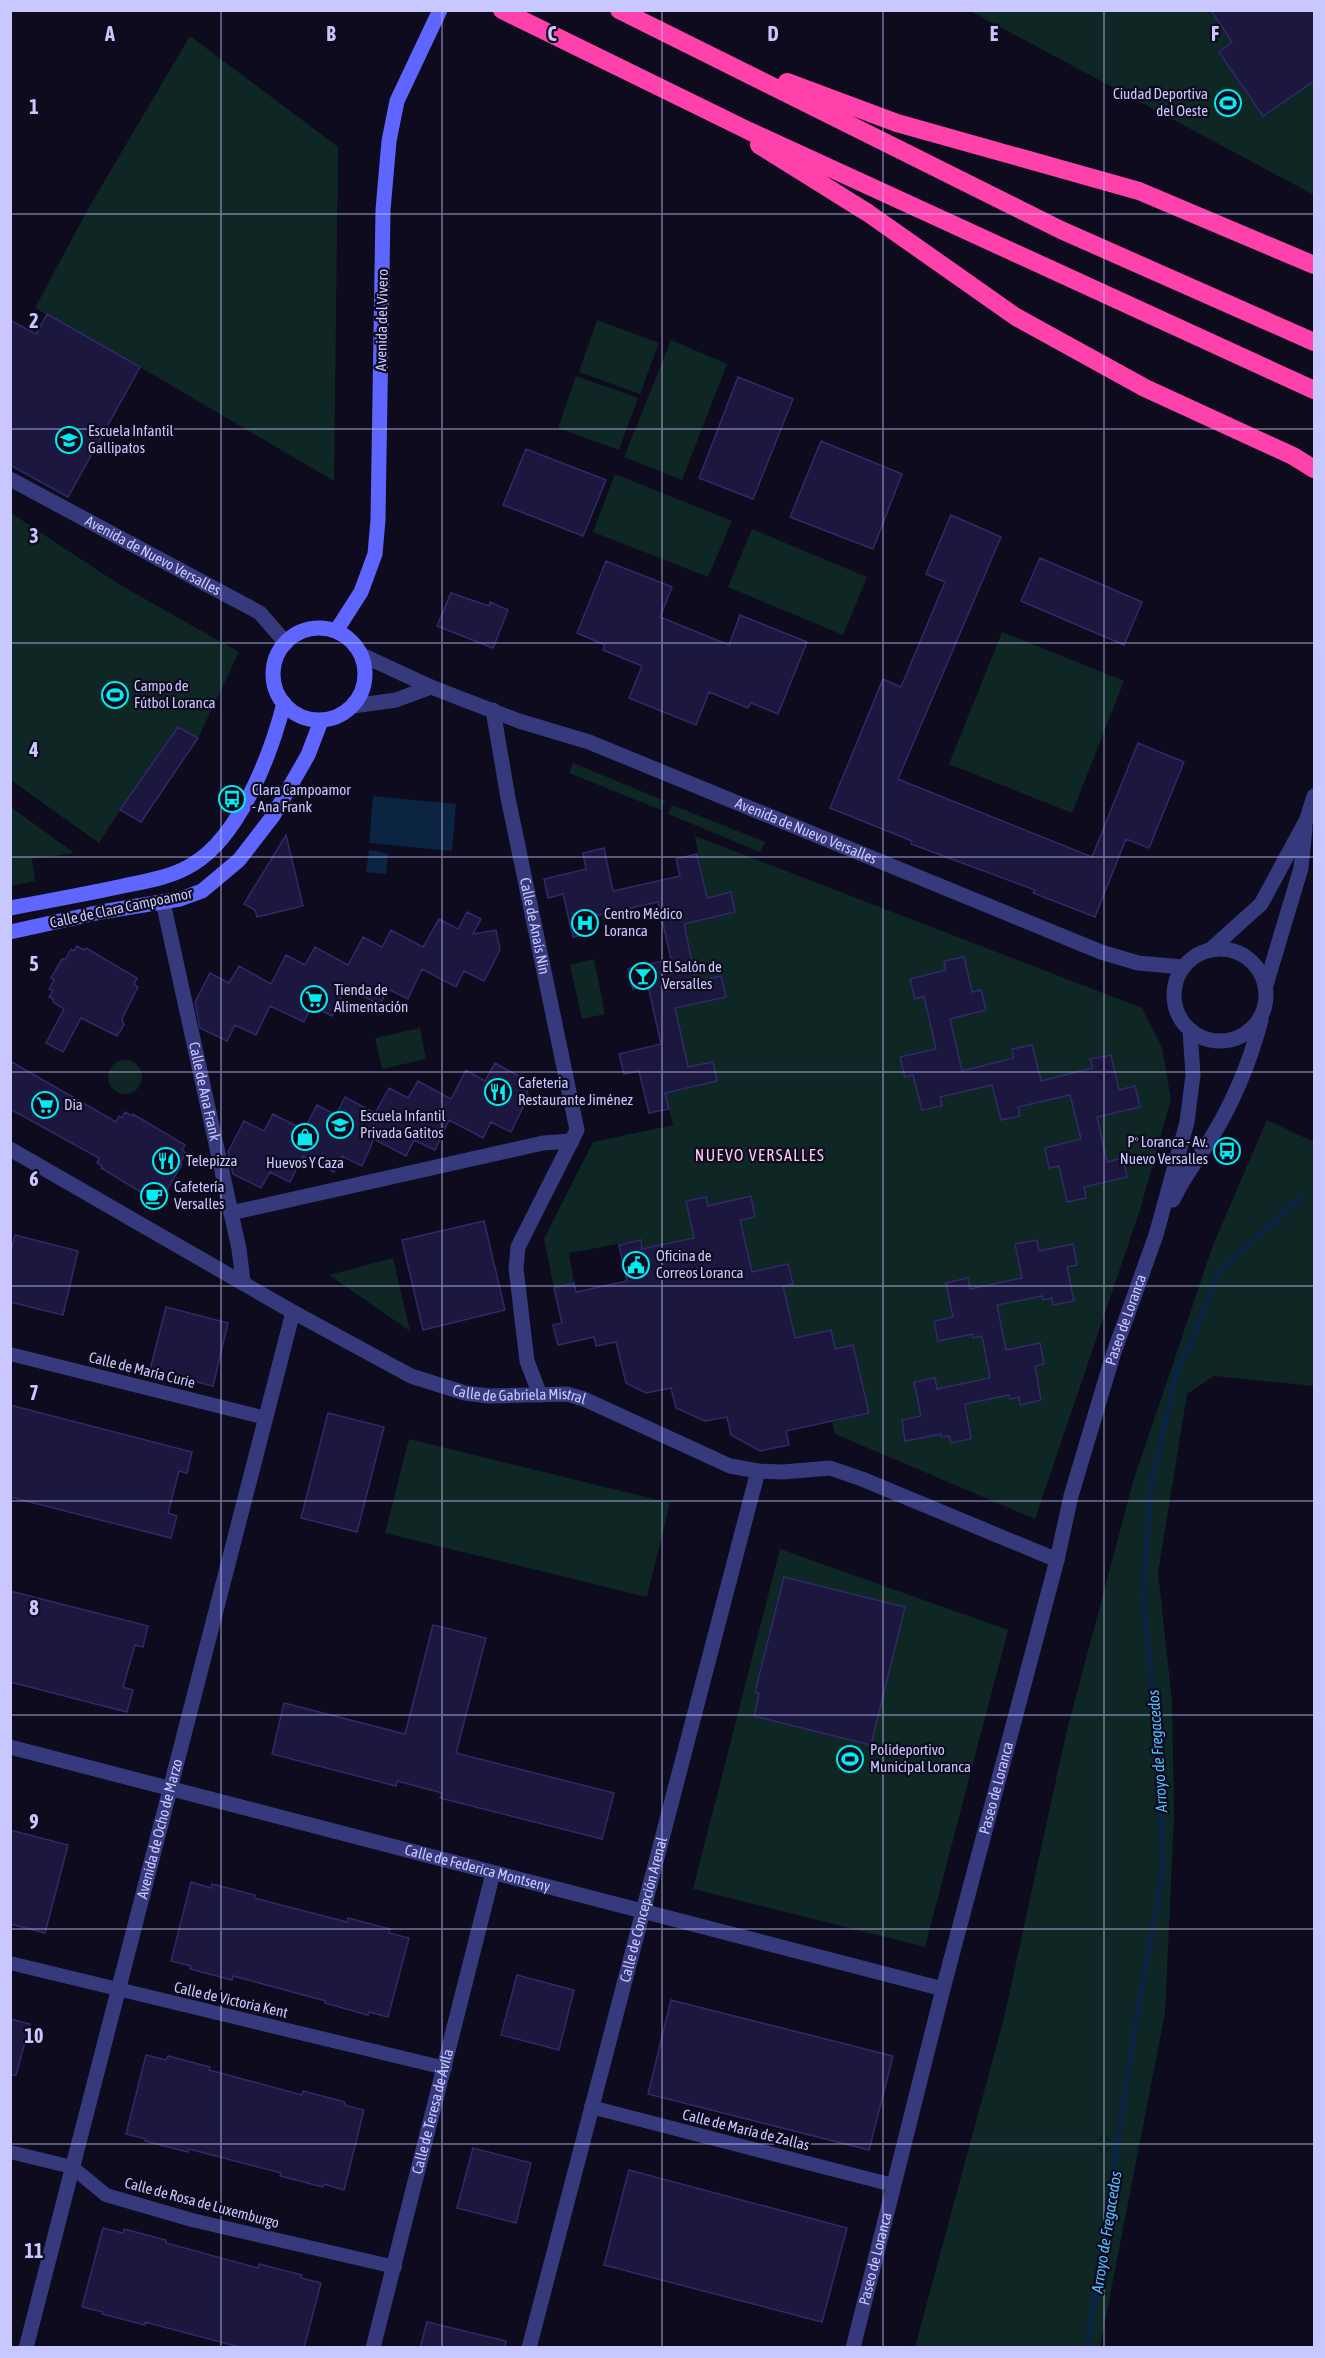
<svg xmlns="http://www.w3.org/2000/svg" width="1325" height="2358" font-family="'Asap Condensed',sans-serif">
  <rect width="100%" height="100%" fill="#0d0b1d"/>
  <path fill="#0e2724" d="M970,11H1314V195Z
    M190,36L338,147L334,481L140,367L35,308L88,209Z
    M597,320L659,343L640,394L579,372Z
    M671,340L727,364L682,480L624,457Z
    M576,376L638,398L619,450L558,428Z
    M615,474L732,521L708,577L593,532Z
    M11,513L120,585L239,652L198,738L141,822L120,810L99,843L11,780Z
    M752,529L867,577L843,635L728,587Z
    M1002,632L1124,681L1072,813L949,764Z
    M573,763L665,801L661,810L569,773Z
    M672,805L765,842L760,852L668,814Z
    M11,807L74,853L32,859L35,881L11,886Z
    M695,836L1142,1008L1162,1047L1171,1099L1140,1210L1035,1519L835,1434L832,1422L869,1413L853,1345L835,1349L831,1331L795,1338L783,1286L792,1284L788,1264L751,1272L740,1220L755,1217L750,1196L708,1206L706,1197L686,1201L694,1238L642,1249L640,1240L569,1253L574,1283L554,1288L544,1239L593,1142L673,1125L665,1093L717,1081L712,1062L688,1067L675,1008L726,996L721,976L696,982L685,930L684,924L735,912L731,892L707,898Z
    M594,959L605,1014L582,1019L570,965Z
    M420,1028L426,1059L382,1069L375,1038Z
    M108 1077a17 17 0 1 1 34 0a17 17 0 1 1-34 0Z
    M1267,1120L1314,1142V1386L1214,1376L1187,1394L1158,1573L1172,1701L1174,1816L1165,2013L1100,2347H915L1004,2018L1066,1734L1133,1482L1213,1245Z
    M393,1258L410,1331L329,1275Z
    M409,1439L670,1503L647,1597L385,1533Z
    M780,1549L1008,1630L925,1947L693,1889Z"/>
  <path fill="#0b2441" d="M373,796L456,804L452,851L369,843Z
    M369,850L388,853L386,874L366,872Z"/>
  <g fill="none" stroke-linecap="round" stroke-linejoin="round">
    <path stroke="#0b2441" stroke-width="6" d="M1087,2348L1134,2033L1163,1870L1158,1735L1143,1600L1151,1484L1177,1371L1191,1342L1218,1273L1301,1197"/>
  </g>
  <path fill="#1c173e" stroke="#31296a" stroke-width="1.5" d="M1211,10H1314V81L1263,116L1219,52L1232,42Z
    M47,314L140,367L68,497L10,465V320L36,334Z
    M738,377L793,399L753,499L699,478Z
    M821,441L902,474L873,549L790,517Z
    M526,449L606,480L583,536L503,505Z
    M951,515L1001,537L898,779L1092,857L1138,743L1184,762L1149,848L1126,839L1095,917L1033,893L1035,890L911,844L912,841L830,808L883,679L901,687L945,582L926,574Z
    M1040,558L1142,602L1124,645L1021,601Z
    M606,561L672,587L660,617L729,645L740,615L807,642L778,714L751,703L748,708L709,692L696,725L629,698L642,666L603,650L605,645L577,633Z
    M451,593L489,606L490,602L508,610L493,648L437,626Z
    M178,727L198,738L141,822L120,810Z
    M286,835L303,906L257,917L255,910L244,904Z
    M604,848L613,891L680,876L676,859L697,854L707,898L731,892L735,912L684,924L696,982L721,976L726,997L675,1008L688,1067L713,1062L717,1081L665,1093L669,1109L649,1113L639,1071L624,1074L619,1054L661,1044L648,986L633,989L628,969L671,959L658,902L590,917L593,932L573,937L563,894L548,898L544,879L586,869L583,853Z
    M467,912L481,919L473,934L496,930L500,950L484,981L464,971L456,987L422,969L408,999L388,989L380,1005L346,987L332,1016L312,1006L304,1022L270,1006L256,1035L235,1025L227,1041L200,1028L195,1002L210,973L229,983L239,966L271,984L286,955L305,965L315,947L348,965L363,937L382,947L391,930L423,947L439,919L458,929Z
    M77,946L84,950L86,948L137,978L134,984L138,987L122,1019L124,1025L117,1036L81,1018L63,1052L46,1043L64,1009L53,1002L54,1000L49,997L53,991L49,989L54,980L51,978L62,959L65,960L71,949L74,951Z
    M964,957L972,992L981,990L986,1010L950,1019L962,1071L1014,1058L1012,1049L1032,1045L1041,1081L1093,1068L1090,1059L1111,1055L1119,1090L1135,1086L1140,1107L1097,1117L1107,1162L1123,1158L1127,1177L1084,1187L1086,1198L1067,1202L1059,1166L1049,1168L1045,1148L1081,1139L1070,1095L1018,1107L1020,1116L1001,1120L992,1085L940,1097L942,1106L922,1110L913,1075L905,1077L900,1057L936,1049L924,996L915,999L910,979L946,970L944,961Z
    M10,1061L116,1122L119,1116L122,1118L125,1112L132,1116L133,1114L185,1145L182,1150L186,1153L180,1163L182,1164L161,1200L151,1194L149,1197L101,1168L102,1166L97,1163L99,1158L10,1109Z
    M495,1063L524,1079L531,1106L524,1105L511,1132L491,1122L483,1138L449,1120L435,1150L414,1140L406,1156L374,1139L362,1166L342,1156L334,1172L303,1156L290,1182L270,1172L261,1188L233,1174L228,1152L244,1121L264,1131L273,1114L304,1130L317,1105L336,1115L345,1097L375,1113L389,1088L408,1098L418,1081L451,1099L466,1070L485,1081Z
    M751,1196L755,1217L740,1220L752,1272L788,1264L793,1284L783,1286L795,1338L831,1330L835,1349L853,1345L869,1413L786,1431L789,1445L760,1451L731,1435L727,1417L705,1421L676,1408L671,1388L646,1393L626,1383L616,1342L596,1346L594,1337L558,1345L553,1325L562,1323L554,1288L574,1283L576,1292L627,1281L619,1245L641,1240L642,1249L694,1238L686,1201L706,1197L708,1206Z
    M484,1221L505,1310L423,1330L402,1240Z
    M15,1235L78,1251L63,1315L10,1302V1255Z
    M1037,1240L1039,1251L1073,1244L1077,1265L1067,1267L1074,1301L1053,1305L1052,1298L1043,1300L1042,1296L997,1305L1006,1350L1040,1343L1044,1364L1035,1366L1041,1400L1020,1405L1019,1397L1010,1399L1009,1395L965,1404L971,1439L951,1443L949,1436L941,1437V1434L905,1441L902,1420L921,1416L914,1382L935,1378L937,1389L990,1378L982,1336L973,1338V1334L938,1341L934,1321L953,1317L946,1283L968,1278L970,1289L1022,1278L1015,1244Z
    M166,1307L228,1323L213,1386L150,1370Z
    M10,1405L192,1452L187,1473L179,1471L168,1513L177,1516L171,1538L10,1497Z
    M328,1413L384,1427L357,1532L301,1518Z
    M784,1577L905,1607L871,1745L754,1716L759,1694L755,1692Z
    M10,1591L148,1626L143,1647L135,1645L123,1687L133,1690L127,1712L10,1682Z
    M433,1625L486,1638L456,1753L614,1793L602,1839L440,1798L442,1793L397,1781L396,1786L272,1754L284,1703L405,1734Z
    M10,1830L68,1845L45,1933L10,1924Z
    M191,1882L211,1888L212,1884L255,1895L254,1898L347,1922L348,1918L390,1929L389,1933L409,1938L388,2017L369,2012L368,2015L325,2003L326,2001L233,1976L232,1980L190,1969L191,1966L171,1961Z
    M517,1975L574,1990L559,2050L501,2035Z
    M671,2000L893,2056L869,2150L648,2094Z
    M10,2019L30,2024L16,2075H10Z
    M146,2055L166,2060L168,2056L210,2067L209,2070L302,2095L303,2091L345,2102L344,2105L364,2110L344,2190L324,2184L323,2187L280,2176L281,2173L189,2149L188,2152L145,2141L146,2139L126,2134Z
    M473,2148L531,2163L516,2223L457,2208Z
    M629,2170L847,2228L822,2322L604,2265Z
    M103,2228L123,2233L124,2229L166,2240V2243L258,2268L259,2264L302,2275L301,2278L321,2283L304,2348H243L145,2322V2325L102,2314L103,2312L82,2307Z
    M427,2322L506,2341L505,2348H420Z"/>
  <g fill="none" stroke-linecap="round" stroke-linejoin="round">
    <path stroke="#36397c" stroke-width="14" d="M10,1354L266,1418
      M10,1963L445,2068
      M591,2107L893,2185
      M10,2152L72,2167L106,2195L192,2220L395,2267"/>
    <g stroke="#36397c" stroke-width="15">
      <path id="s1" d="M10,479L260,613L286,643"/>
      <path id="s2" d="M362,655L431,687L519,721L589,742L1101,952L1138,963L1183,967"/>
      <path d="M353,706L396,700L431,687"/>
      <path id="s3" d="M493,710L508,798L577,1130L518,1247L516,1268L527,1361L540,1395"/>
      <path id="s4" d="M163,902L239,1249L243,1281"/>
      <path d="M231,1213L543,1143L572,1141"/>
      <path id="s5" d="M10,1747L943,1989"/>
      <path id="s6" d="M373,2348L493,1873"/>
      <path id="s7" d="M529,2348L758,1471"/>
    </g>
    <g stroke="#36397c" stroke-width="15">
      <circle cx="1220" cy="995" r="46"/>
      <path d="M1210,950L1261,904L1307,819L1314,796"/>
      <path d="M1266,985L1301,868L1305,828"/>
      <path id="s8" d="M10,1149L293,1312L411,1376L465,1393L489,1396L567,1394L584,1399L730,1466L758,1471L783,1472L830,1468L862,1479L1057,1560"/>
      <path d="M1173,1200C1183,1178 1197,1160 1210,1140C1233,1103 1250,1062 1261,1020"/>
      <path id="s9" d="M26,2348L293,1312"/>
      <path id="s10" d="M853,2348L943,1989L1057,1560L1071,1496L1113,1355L1156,1235L1187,1122L1193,1075L1190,1030"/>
    </g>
    <path stroke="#5e66ff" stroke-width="15" d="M273 674a46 46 0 1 1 92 0a46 46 0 1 1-92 0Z
      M336,631L361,592L375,554L378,520L383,210L389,141L397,101L440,10
      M10,908C48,901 86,894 123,886C147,881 173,877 193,864C240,836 271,754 284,703
      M10,932L101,912L180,899L202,891L239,860L273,816L308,755L321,721"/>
    <path stroke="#ff42ab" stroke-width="18" d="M502,10L749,131L1314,390
      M619,10L1061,230L1314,342
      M787,82L897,123L1139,191L1314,265
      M759,145L868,213L1016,317L1145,388L1293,456L1314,469"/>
  </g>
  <path fill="none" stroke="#c9c7ff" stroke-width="1.5" stroke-opacity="0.55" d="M221,10V2348M442,10V2348M662,10V2348M883,10V2348M1104,10V2348M10,214H1314M10,429H1314M10,643H1314M10,857H1314M10,1072H1314M10,1286H1314M10,1501H1314M10,1715H1314M10,1929H1314M10,2144H1314"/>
  <defs>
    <symbol id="stadium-ring" viewBox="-11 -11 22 22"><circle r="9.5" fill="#0d0b1d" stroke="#00edf2" stroke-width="1.5"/><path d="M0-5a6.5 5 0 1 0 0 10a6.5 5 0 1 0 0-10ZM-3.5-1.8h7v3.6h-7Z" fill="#00edf2"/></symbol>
    <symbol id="school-ring" viewBox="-11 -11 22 22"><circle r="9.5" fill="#0d0b1d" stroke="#00edf2" stroke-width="1.5"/><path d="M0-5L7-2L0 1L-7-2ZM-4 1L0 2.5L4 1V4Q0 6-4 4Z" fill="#00edf2"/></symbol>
    <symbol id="bus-ring" viewBox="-11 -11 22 22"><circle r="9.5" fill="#0d0b1d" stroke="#00edf2" stroke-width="1.5"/><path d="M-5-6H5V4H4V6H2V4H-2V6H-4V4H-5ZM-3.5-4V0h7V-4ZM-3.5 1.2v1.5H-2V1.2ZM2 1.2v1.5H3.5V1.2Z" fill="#00edf2"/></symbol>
    <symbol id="hospital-ring" viewBox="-11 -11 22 22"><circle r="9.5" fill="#0d0b1d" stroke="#00edf2" stroke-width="1.5"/><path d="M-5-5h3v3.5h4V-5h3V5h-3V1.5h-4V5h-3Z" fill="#00edf2"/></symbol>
    <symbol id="bar-ring" viewBox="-11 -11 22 22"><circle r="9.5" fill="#0d0b1d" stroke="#00edf2" stroke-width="1.5"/><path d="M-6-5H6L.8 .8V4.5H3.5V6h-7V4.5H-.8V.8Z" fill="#00edf2"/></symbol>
    <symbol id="supermarket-ring" viewBox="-11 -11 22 22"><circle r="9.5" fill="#0d0b1d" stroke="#00edf2" stroke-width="1.5"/><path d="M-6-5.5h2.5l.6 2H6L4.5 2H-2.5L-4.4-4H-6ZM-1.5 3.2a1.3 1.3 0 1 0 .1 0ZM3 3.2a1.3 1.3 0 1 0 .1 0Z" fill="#00edf2"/></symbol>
    <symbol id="restaurant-ring" viewBox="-11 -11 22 22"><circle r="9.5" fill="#0d0b1d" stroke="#00edf2" stroke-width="1.5"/><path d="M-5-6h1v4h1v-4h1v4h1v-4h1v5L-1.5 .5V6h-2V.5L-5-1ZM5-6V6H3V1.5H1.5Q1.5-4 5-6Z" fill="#00edf2"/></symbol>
    <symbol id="shop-ring" viewBox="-11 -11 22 22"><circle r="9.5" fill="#0d0b1d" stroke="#00edf2" stroke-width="1.5"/><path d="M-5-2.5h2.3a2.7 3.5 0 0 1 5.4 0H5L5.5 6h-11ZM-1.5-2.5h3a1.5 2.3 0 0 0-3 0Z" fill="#00edf2"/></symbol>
    <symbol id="cafe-ring" viewBox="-11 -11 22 22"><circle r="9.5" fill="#0d0b1d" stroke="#00edf2" stroke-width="1.5"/><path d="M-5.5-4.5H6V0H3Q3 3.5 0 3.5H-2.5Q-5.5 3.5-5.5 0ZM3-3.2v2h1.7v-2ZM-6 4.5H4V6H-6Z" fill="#00edf2"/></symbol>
    <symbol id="civic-ring" viewBox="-11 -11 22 22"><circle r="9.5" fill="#0d0b1d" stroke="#00edf2" stroke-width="1.5"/><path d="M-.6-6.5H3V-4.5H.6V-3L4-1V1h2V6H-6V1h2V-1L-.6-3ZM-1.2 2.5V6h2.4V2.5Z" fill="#00edf2"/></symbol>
  </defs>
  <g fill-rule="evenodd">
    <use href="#stadium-ring" x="1213" y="88" width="30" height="30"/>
    <use href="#school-ring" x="54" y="425" width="30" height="30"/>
    <use href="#stadium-ring" x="100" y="680" width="30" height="30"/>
    <use href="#bus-ring" x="217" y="784" width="30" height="30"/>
    <use href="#hospital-ring" x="570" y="908" width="30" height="30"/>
    <use href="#bar-ring" x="628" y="961" width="30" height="30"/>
    <use href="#supermarket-ring" x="299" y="984" width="30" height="30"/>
    <use href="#restaurant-ring" x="483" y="1077" width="30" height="30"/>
    <use href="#supermarket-ring" x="30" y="1090" width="30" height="30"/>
    <use href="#school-ring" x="325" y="1110" width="30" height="30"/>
    <use href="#shop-ring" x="290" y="1122" width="30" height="30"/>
    <use href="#bus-ring" x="1212" y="1136" width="30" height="30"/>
    <use href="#restaurant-ring" x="151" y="1146" width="30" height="30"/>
    <use href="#cafe-ring" x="139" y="1181" width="30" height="30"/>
    <use href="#civic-ring" x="621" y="1250" width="30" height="30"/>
    <use href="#stadium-ring" x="835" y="1744" width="30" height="30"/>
  </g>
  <g text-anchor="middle" stroke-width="4.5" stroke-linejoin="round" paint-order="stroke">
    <g font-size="15" fill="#c9c7ff" stroke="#0d0b1d" text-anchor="start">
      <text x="1208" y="99" text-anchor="end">Ciudad Deportiva<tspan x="1208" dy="17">del Oeste</tspan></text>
      <text x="88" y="436">Escuela Infantil<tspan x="88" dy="17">Gallipatos</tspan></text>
      <text x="134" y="691">Campo de<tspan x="134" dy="17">Fútbol Loranca</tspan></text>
      <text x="252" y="795">Clara Campoamor<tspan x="252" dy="17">- Ana Frank</tspan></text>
      <text x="604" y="919">Centro Médico<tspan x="604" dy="17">Loranca</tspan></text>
      <text x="662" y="972">El Salón de<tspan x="662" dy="17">Versalles</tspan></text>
      <text x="334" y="995">Tienda de<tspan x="334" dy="17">Alimentación</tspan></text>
      <text x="518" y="1088">Cafeteria<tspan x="518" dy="17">Restaurante Jiménez</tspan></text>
      <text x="64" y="1110">Dia</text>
      <text x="360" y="1121">Escuela Infantil<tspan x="360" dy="17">Privada Gatitos</tspan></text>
      <text x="1208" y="1147" text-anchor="end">Pº Loranca - Av.<tspan x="1208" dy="17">Nuevo Versalles</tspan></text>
      <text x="186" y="1166">Telepizza</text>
      <text x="305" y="1168" text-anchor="middle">Huevos Y Caza</text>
      <text x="174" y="1192">Cafetería<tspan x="174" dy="17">Versalles</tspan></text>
      <text x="656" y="1261">Oficina de<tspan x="656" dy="17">Correos Loranca</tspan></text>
      <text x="870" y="1755">Polideportivo<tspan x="870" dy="17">Municipal Loranca</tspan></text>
    </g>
    <g font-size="15" fill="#c9c7ff" stroke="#0d0b1d">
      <text transform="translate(382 320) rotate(-89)" y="5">Avenida del Vivero</text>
      <text dy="5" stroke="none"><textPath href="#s1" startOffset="162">Avenida de Nuevo Versalles</textPath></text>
      <text dy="5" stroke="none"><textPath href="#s2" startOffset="478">Avenida de Nuevo Versalles</textPath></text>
      <text transform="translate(121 908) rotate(-12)" y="5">Calle de Clara Campoamor</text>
      <text dy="5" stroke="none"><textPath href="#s3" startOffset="220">Calle de Anaís Nin</textPath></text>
      <text dy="5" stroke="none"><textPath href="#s4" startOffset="194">Calle de Ana Frank</textPath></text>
      <text dy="5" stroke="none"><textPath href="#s10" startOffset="1064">Paseo de Loranca</textPath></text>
      <text transform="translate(142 1370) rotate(14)" y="5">Calle de María Curie</text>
      <text dy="5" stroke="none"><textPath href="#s8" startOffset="572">Calle de Gabriela Mistral</textPath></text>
      <text dy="5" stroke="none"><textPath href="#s10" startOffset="578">Paseo de Loranca</textPath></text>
      <text dy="5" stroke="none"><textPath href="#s9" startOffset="536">Avenida de Ocho de Marzo</textPath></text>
      <text dy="5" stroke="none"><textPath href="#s5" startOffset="483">Calle de Federica Montseny</textPath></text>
      <text dy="5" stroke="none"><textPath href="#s7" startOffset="453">Calle de Concepción Arenal</textPath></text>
      <text transform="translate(231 2000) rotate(13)" y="5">Calle de Victoria Kent</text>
      <text dy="5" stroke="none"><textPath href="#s6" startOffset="244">Calle de Teresa de Ávila</textPath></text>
      <text transform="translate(746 2130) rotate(14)" y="5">Calle de María de Zallas</text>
      <text transform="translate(202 2203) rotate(15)" y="5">Calle de Rosa de Luxemburgo</text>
      <text dy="5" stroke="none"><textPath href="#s10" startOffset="92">Paseo de Loranca</textPath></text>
    </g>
    <g font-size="16" letter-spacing="1.5" fill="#ffc9f0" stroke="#0d0b1d">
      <text x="760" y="1161">NUEVO VERSALLES</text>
    </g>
    <g font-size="16" font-style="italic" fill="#55bdff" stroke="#0d0b1d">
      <text transform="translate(1157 1751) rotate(-94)" y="6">Arroyo de Fregacedos</text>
      <text transform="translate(1106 2232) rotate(-81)" y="6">Arroyo de Fregacedos</text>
    </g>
  </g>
  <g font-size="20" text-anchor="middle" font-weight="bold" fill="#c9c7ff" stroke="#0d0b1d" stroke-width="4.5" stroke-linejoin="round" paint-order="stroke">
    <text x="110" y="41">A</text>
    <text x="331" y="41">B</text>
    <text x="552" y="41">C</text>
    <text x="773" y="41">D</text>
    <text x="994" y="41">E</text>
    <text x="1215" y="41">F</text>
    <text x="34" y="114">1</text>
    <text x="34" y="328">2</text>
    <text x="34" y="543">3</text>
    <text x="34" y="757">4</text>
    <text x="34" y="971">5</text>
    <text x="34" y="1186">6</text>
    <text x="34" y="1400">7</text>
    <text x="34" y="1615">8</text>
    <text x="34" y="1829">9</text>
    <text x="34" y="2043">10</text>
    <text x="34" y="2258">11</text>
  </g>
  <rect width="1325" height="2358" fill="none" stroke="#c9c7ff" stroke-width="24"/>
</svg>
